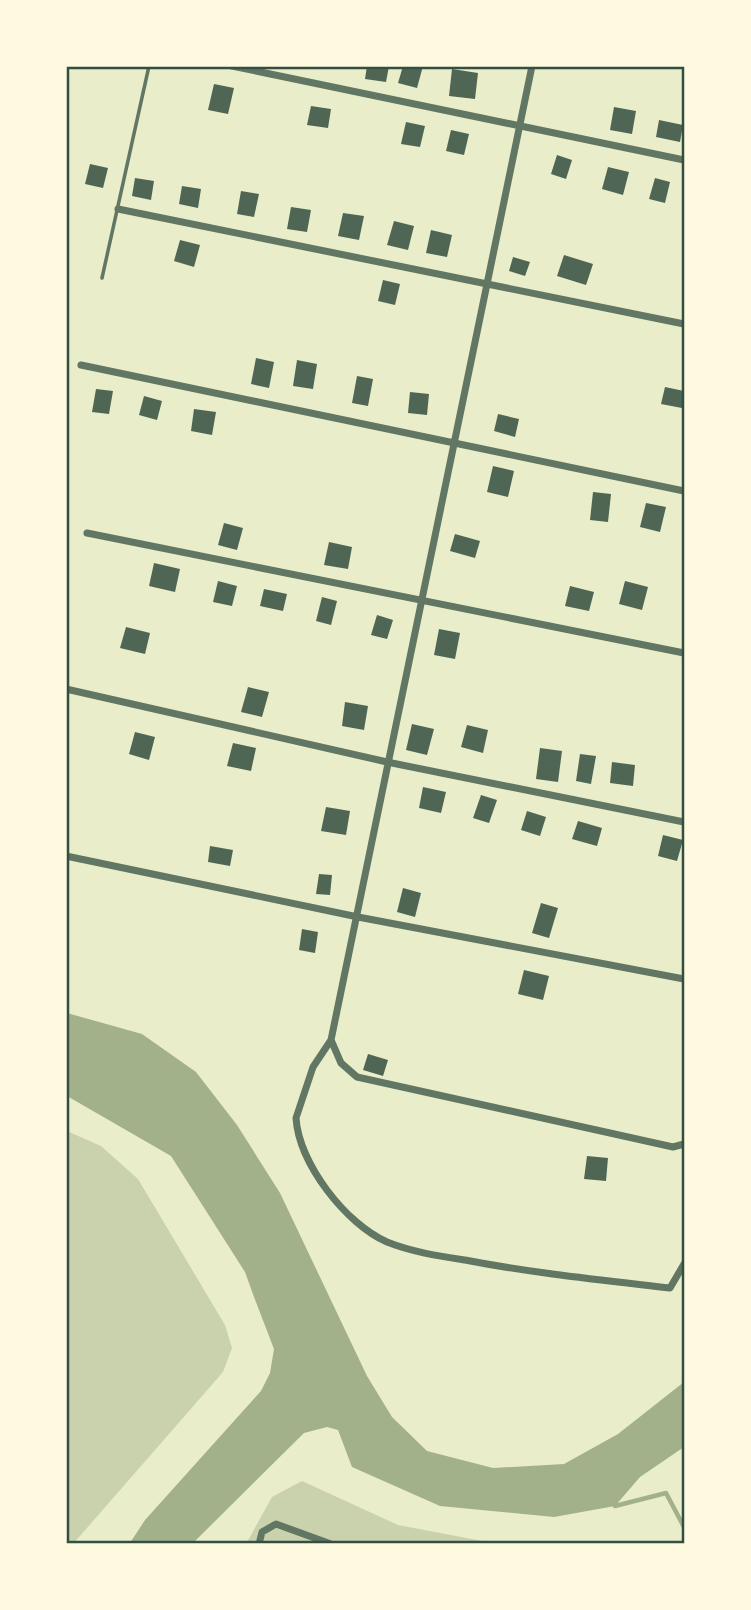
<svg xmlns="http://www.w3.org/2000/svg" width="751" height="1610" font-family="'Noto Sans',sans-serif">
  <rect width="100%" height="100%" fill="#e9edc9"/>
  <path fill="#cad2ad" d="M67,1131L101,1146L138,1179L225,1325L232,1348L223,1372L73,1544L66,1543Z
    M302,1481L398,1525L493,1543L246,1544L272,1497Z"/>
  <path fill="#a3b18a" d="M67,1013L142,1034L196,1072L237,1125L280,1193L367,1376L392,1417L427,1451L493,1468L564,1464L618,1434L684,1382V1447L640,1477L615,1506L554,1517L440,1506L352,1467L338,1430L327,1427L304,1433L193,1543H130L145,1520L261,1391L270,1373L274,1349L254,1297L245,1272L171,1156L67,1096Z"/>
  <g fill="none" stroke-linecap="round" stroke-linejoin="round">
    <path stroke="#a3b18a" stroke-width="4.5" d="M615,1506L666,1493L684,1527"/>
  </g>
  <path fill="#4f6655" d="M367,66H389L386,82L365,79Z
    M403,66H423L417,88L398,83Z
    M452,69L478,73L475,99L449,96Z
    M214,84L234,88L228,114L208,110Z
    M311,106L331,109L328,128L307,125Z
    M614,107L636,111L632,134L610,130Z
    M659,120L683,125L680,142L656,137Z
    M406,122L425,126L420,147L401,144Z
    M451,130L469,134L464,155L446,151Z
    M557,155L572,160L566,179L551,174Z
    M90,164L108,168L103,188L85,184Z
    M608,167L629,172L623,195L602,189Z
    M135,178L154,181L151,200L132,196Z
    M655,178L670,182L665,203L649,199Z
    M182,186L201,189L198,208L179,204Z
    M241,191L259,194L254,217L237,214Z
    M291,207L311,210L307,232L287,229Z
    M343,213L364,216L359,240L338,236Z
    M394,221L414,226L408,250L387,245Z
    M431,230L452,235L447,257L426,253Z
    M180,240L200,245L194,267L174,261Z
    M564,255L593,264L586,285L557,276Z
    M513,257L530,262L525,276L509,271Z
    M383,280L400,284L395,305L378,301Z
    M256,358L274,362L269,388L251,384Z
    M297,360L317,364L313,389L293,386Z
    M357,376L373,379L368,406L352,403Z
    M665,387L684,391L682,408L661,404Z
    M96,389L113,391L109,414L92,412Z
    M410,392L429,394L427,415L408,413Z
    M144,396L162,401L157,420L139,415Z
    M194,409L216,412L212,435L191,431Z
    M498,414L519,419L515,437L494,431Z
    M493,466L514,471L508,497L487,492Z
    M593,492L611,494L608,522L590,520Z
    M646,503L666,507L660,532L640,527Z
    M224,523L243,528L237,550L218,545Z
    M455,534L480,541L475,558L450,551Z
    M329,542L352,547L348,569L324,565Z
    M154,563L180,569L175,592L149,586Z
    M218,581L237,586L232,606L213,602Z
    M625,581L648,587L642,610L619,604Z
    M570,586L594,592L589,611L565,606Z
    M264,589L287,594L283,611L260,606Z
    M322,597L337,601L331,625L316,621Z
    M377,615L393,620L387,639L371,635Z
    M126,627L150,633L145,654L120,648Z
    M439,629L460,633L455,659L434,655Z
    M248,687L269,692L262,717L241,712Z
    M345,702L368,706L364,730L342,726Z
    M412,724L434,729L427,755L406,750Z
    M467,725L488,730L483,753L461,747Z
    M135,732L155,737L149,760L129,754Z
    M233,743L256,748L251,771L227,766Z
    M540,748L562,751L558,782L536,779Z
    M580,754L596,756L591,784L576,781Z
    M612,762L635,765L633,786L610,783Z
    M423,787L446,792L441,813L419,808Z
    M481,795L497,800L489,823L473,818Z
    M326,807L350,811L346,835L321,831Z
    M527,811L546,817L540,836L521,830Z
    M578,821L602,828L597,846L572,839Z
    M663,835L683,840L677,861L658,856Z
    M210,846L233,850L230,866L208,862Z
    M319,874L332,875L330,895L316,894Z
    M403,888L421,893L415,917L397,912Z
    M541,903L558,908L549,938L532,933Z
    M302,929L318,932L315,953L299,950Z
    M524,970L549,976L543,1000L518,994Z
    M368,1054L388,1060L383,1076L363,1070Z
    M587,1156L608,1158L606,1181L584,1179Z"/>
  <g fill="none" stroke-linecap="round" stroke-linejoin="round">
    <path stroke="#617663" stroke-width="3.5" d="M102,278L149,66"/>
    <path stroke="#617663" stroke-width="7" d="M232,66L684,160
      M532,66L331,1040L313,1067L296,1118C299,1164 346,1224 387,1242C412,1252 439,1256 465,1260C532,1273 601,1280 670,1288L684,1264
      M118,209L684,324
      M81,365L684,491
      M87,533L684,653
      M66,689L387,762L684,822
      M66,856L358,917L684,979
      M331,1040L341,1063L357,1077L673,1147L684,1144
      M259,1544L262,1532L276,1524L331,1544"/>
  </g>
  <rect width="751" height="1610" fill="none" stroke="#fefae0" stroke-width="136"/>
  <rect x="68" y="68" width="615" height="1474" fill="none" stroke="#344e41" stroke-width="2.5"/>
</svg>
